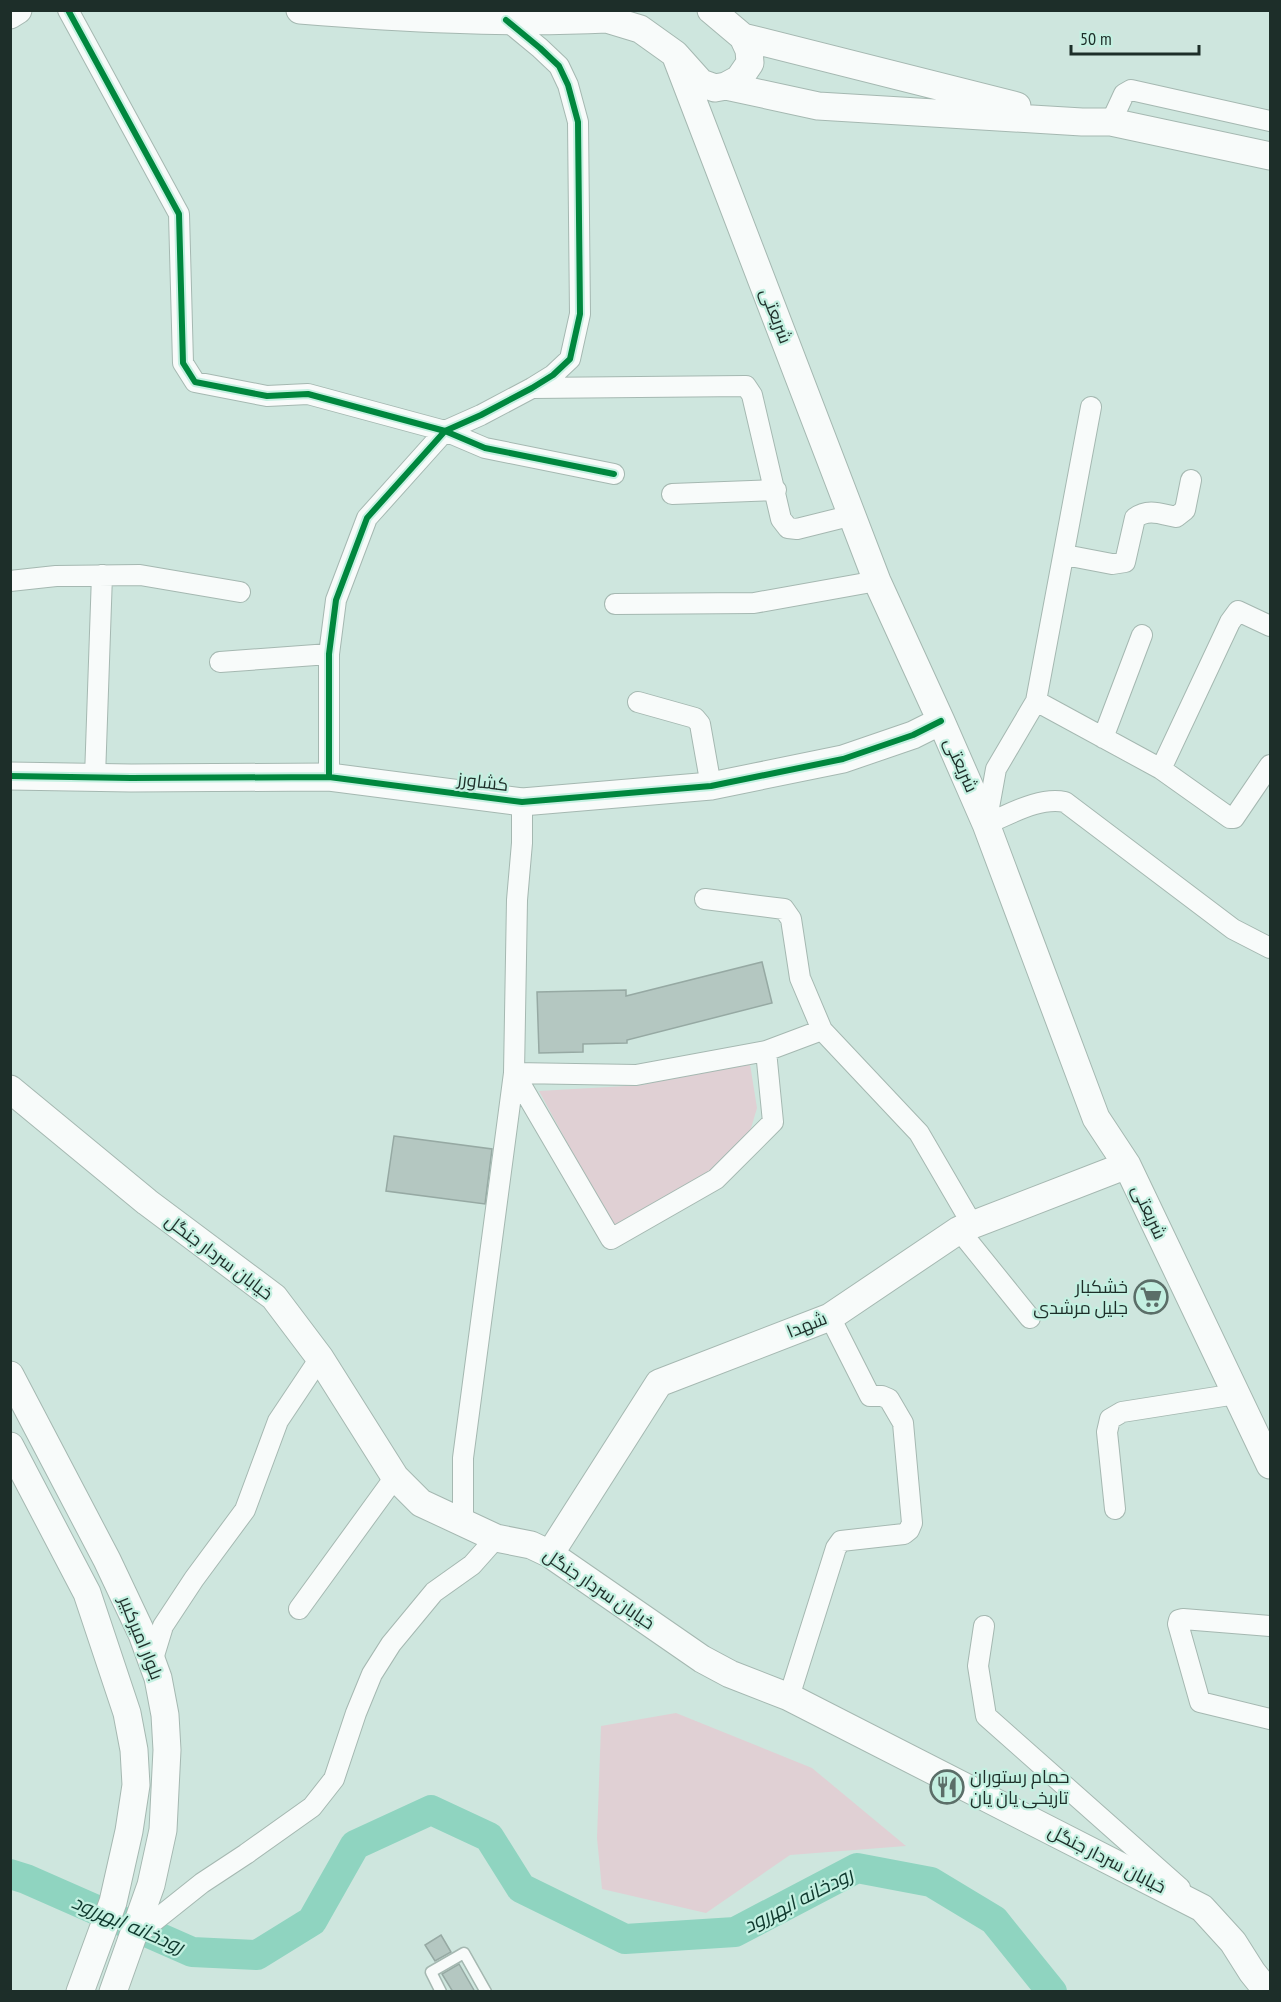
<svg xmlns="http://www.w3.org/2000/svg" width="1281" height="2002" font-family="'PT Sans Narrow',Cairo,sans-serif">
  <rect width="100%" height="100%" fill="#cee6de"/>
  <path fill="#e0d0d4" d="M749,1058L757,1108L749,1135L726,1163L617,1229L610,1222L539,1091L643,1085Z
    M676,1713L812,1768L906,1846L790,1855L706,1913L602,1889L597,1838L601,1726Z"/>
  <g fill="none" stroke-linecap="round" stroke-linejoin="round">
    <path stroke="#8fd4c0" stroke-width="30" d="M10,1874L26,1879L192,1952L257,1955L312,1921L355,1845L431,1810L489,1837L521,1888L625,1939L735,1932L857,1868L931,1882L994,1920L1052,1992"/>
  </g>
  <path fill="#b4c7c1" stroke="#96a9a3" stroke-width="1.5" d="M762,962L772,1003L627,1040V1043L583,1044V1052L539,1053L537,992L626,990V996Z
    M394,1136L492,1149L485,1204L386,1191Z
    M441,1935L451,1952L435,1961L425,1945Z
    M459,1964L475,1992H453L442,1974Z"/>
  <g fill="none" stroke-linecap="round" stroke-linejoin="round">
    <defs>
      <path id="lane" d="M441,1992L431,1972L464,1953L486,1992"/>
      <path id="street" d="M68,10L179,214L183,363L195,382L267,396L308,394L445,431L485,448L614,474
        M1111,122L1124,94L1131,90L1270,121
        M532,388L746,386L752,395L781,519L788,528L797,529L853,515
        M672,494L776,490
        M1065,555L1112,564L1125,562L1135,518C1148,508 1161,514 1176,517L1185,510L1191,480
        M10,581L56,576L140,575L240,592
        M615,604L754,603L877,581
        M220,662L329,654
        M1036,701L1161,769L1230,818H1234L1270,765
        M638,702L695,718L700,724L711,786
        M1103,738L1142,635
        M1161,769L1230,622L1238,611L1270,626
        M95,777L102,575
        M329,777V654L336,600L367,518L445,431L481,415L532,388L553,375L570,359L580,314L578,122L568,85L559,66L540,48L506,20
        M986,824L996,769L1036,701L1091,407
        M986,824C1011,814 1038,797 1065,802L1233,929L1270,948
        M705,899L784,909L791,919L800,978L822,1030L919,1133L972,1224
        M514,1073L611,1239L716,1179L773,1122L766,1051
        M514,1073L636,1075L766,1051L822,1030
        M959,1230L1030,1318
        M1115,1509L1107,1432L1110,1419L1122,1412L1236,1394
        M463,1521V1458L514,1073L517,900L522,843V802
        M299,1609L395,1477
        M984,1626L978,1666L986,1716L1180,1888
        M1270,1626L1183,1619L1179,1620L1178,1624L1200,1702L1270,1719
        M152,1662L163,1626L194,1579L245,1510L278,1421L320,1358
        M789,1697L836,1548L841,1541L904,1534L909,1530L912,1523L903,1423L889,1399L882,1396H870L830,1317
        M133,1938L202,1883L246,1854L312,1807L334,1779L356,1713L372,1674L391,1644L434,1592L472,1565L496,1538"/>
      <path id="secondary" d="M300,10C402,18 504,24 607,19
        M600,10L607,19L640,29L675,54L701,83L715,88L726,86L739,79L750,63L749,50L743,37L711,10
        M10,15L18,10
        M743,37L1017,106
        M675,54L877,581L941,721L986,824L1096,1118L1127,1165L1270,1465
        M726,86L818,106L1082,122H1111L1270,156
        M10,776L131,778L329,777L522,802L711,786L843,759L913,735L941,721
        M10,1089L147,1202L274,1297L320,1358L395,1477L421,1503L496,1538L531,1545L550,1554L702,1659L730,1674L789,1697L1202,1908L1233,1942L1252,1972L1268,1992
        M10,1375L107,1560L142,1634L158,1678L165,1715L167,1750L163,1830L151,1885L113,1992
        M10,1446L87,1593L127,1713L134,1750L136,1785L129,1831L113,1902L80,1992
        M550,1554L659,1383L830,1317L959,1230L1127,1165"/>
    </defs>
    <use href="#lane" stroke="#a5b8b1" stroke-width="13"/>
    <use href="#street" stroke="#a5b8b1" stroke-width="22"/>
    <use href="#secondary" stroke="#a5b8b1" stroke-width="29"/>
    <use href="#lane" stroke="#f8fbfa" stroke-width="10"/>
    <use href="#street" stroke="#f8fbfa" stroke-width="20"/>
    <use href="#secondary" stroke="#f8fbfa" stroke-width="27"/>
    <defs>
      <path id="cycleway" d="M68,10L179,214L183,363L195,382L267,396L308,394L445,431L485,448L614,474
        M10,776L131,778L329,777L522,802L711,786L843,759L913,735L941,721
        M329,777V654L336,600L367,518L445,431L481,415L532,388L553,375L570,359L580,314L578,122L568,85L559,66L540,48L506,20"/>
    </defs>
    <use href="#cycleway" stroke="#c4f0e1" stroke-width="10"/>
    <use href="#cycleway" stroke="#00873e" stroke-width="6"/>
  </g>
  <defs>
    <symbol id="supermarket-ring" viewBox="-11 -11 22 22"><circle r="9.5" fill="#c4f0e1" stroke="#5b6e68" stroke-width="1.5"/><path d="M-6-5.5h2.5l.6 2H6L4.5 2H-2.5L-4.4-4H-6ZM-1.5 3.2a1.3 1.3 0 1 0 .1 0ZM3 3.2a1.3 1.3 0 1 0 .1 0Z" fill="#5b6e68"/></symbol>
    <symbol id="restaurant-ring" viewBox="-11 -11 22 22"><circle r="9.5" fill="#c4f0e1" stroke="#5b6e68" stroke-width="1.5"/><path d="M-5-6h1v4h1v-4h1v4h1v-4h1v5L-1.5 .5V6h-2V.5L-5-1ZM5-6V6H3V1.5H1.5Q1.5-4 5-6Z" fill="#5b6e68"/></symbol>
  </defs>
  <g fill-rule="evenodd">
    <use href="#supermarket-ring" x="1132" y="1278" width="38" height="38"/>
    <use href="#restaurant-ring" x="928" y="1768" width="38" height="38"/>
  </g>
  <g text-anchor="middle" stroke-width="4.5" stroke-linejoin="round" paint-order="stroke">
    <g font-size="18" fill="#1d2e29" stroke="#c4f0e1">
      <text transform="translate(776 316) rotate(69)" y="6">شریعتی</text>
      <text transform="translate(961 765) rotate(66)" y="6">شریعتی</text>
      <text transform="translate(483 782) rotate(7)" y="6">کشاورز</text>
      <text transform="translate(1149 1212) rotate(65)" y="6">شریعتی</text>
      <text transform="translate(219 1257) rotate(37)" y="6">خیابان سردار جنگل</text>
      <text transform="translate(807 1325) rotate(-22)" y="6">شهدا</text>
      <text transform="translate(599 1589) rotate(34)" y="6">خیابان سردار جنگل</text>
      <text transform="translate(141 1638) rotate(68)" y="6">بلوار امیرکبیر</text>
      <text transform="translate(1107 1859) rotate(27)" y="6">خیابان سردار جنگل</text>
    </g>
    <g font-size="18" fill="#1d2e29" stroke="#c4f0e1" text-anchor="end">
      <text x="1128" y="1293">خشکبار<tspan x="1128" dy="21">جلیل مرشدی</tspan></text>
      <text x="970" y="1783" text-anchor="start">حمام رستوران<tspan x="970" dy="21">تاریخی یان یان</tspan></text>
    </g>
    <g font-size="20" font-style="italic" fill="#0e382d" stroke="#c4f0e1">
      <text transform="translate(798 1900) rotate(-27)" y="7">رودخانه ابهررود</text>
      <text transform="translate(128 1924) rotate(23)" y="7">رودخانه ابهررود</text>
    </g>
  </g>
  <rect width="1281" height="2002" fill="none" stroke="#1d2e29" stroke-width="24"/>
  <path d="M1071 45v9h128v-9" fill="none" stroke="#1d2e29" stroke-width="3"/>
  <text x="1080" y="45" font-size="18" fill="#1d2e29" stroke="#c4f0e1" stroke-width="4.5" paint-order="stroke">50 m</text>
</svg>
